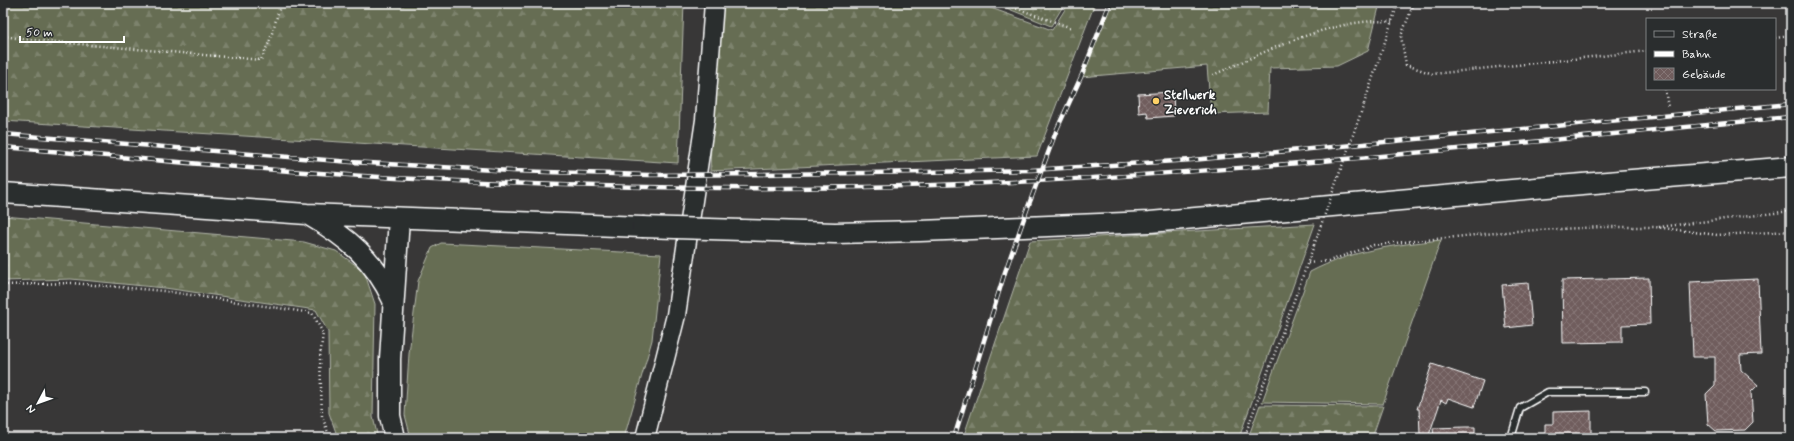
<svg xmlns="http://www.w3.org/2000/svg" width="1794" height="441" font-family="Mynerve,sans-serif">
  <defs>
    <pattern id="forest-firs" width="22" height="20" patternUnits="userSpaceOnUse"><rect width="22" height="20" fill="#666d53"/><path d="M5 1l3.5 6h-7zM16 11l3.5 6h-7z" fill="#7d836d"/></pattern>
    <pattern id="park-dots" width="8" height="8" patternUnits="userSpaceOnUse"><rect width="8" height="8" fill="#666d53"/><path d="M2 2h.1M6 6h.1" fill="none" stroke="#7d836d" stroke-width="1.8" stroke-linecap="round"/></pattern>
    <pattern id="building-cross-hatch" width="8" height="8" patternUnits="userSpaceOnUse"><rect width="8" height="8" fill="#705d5d"/><path d="M0 0l8 8M0 8l8-8" fill="none" stroke="#857575"/></pattern>
  </defs>
  <rect width="100%" height="100%" fill="#383737"/>
  <filter id="ink" filterUnits="userSpaceOnUse"><feTurbulence type="fractalNoise" baseFrequency=".025" numOctaves="2"/><feDisplacementMap in="SourceGraphic" scale="8" xChannelSelector="R" yChannelSelector="G"/><feConvolveMatrix kernelMatrix="1 2 1 2 8 2 1 2 1" color-interpolation-filters="sRGB"/></filter>
  <g filter="url(#ink)">
    <path fill="#666d53" stroke="#b2b6a9" d="M1441,240L1383,404L1262,402L1310,272C1352,250 1394,245 1441,240Z
      M441,243L661,254L652,340L624,438H411L405,415L409,354L418,281L432,248Z"/>
    <path fill="url(#forest-firs)" stroke="#b2b6a9" d="M3,3H684L678,163L3,121Z
      M716,3H977L1052,30L1069,3H1095L1037,156L710,171Z
      M1110,3H1380L1368,51L1337,66L1270,68L1268,112L1211,114L1207,66L1081,77Z
      M3,216L304,242L336,251L364,271L375,304L373,417L378,438H338L329,413L328,332L316,310L165,288L71,279L3,281Z
      M1315,224L1239,438H963L1030,241Z
      M1260,405L1383,406L1372,438H1248Z"/>
    <path fill="url(#park-dots)" stroke="#b2b6a9" d="M994,3H1065L1051,26Z"/>
    <path fill="url(#building-cross-hatch)" stroke="#fff" d="M1173,92L1174,116L1148,118L1147,112L1139,113L1138,94Z
      M1649,278L1650,324L1622,325V342L1563,343L1562,280Z
      M1758,279L1761,354L1740,355L1741,370L1758,385L1751,392L1753,422L1745,430L1716,431L1708,424L1706,394L1715,385V357H1693L1690,282Z
      M1528,283L1532,325L1506,328L1502,285Z
      M1432,364L1483,381L1474,407L1448,398L1446,403L1441,400L1429,435L1420,434L1419,409H1417Z
      M1591,411V438L1545,437V424H1553V412Z
      M1465,427H1475V438H1434L1433,428Z"/>
    <g fill="none" stroke-linecap="round" stroke-linejoin="round">
      <defs>
        <path id="lane" d="M1511,438L1520,408L1548,392H1645"/>
        <path id="secondary" d="M645,438L676,315L705,120L714,3"/>
        <path id="primary" d="M3,193L307,214L642,227
          M309,215C347,237 374,259 393,300
          M742,230L835,233L920,231L1150,222L1558,186L1791,167
          M395,438L390,416V359L399,218"/>
      </defs>
      <use href="#lane" stroke="#fff" stroke-width="9"/>
      <use href="#secondary" stroke="#fff" stroke-width="21"/>
      <use href="#primary" stroke="#fff" stroke-width="23"/>
      <path stroke="#fff" stroke-width="2.5" stroke-dasharray="1 3" stroke-linecap="butt" d="M997,3L1021,10L1072,28
        M1414,3L1401,36L1406,65L1433,74L1647,51
        M3,36L23,39L261,60L270,40L281,3
        M1775,38L1791,36
        M1213,75C1263,53 1337,15 1392,22
        M1665,89L1668,107
        M1364,104L1398,3
        M1659,227L1791,211
        M1308,263L1329,261L1374,245L1516,231L1603,227H1655L1717,235L1791,231
        M3,285L71,283L164,291L312,313L323,333L320,358L322,416L330,438
        M1244,438L1314,245"/>
      <use href="#lane" stroke="#2a2d2e" stroke-width="6"/>
      <use href="#secondary" stroke="#2a2d2e" stroke-width="18"/>
      <use href="#primary" stroke="#2a2d2e" stroke-width="20"/>
      <defs>
        <path id="rail" d="M3,134L351,162L512,171L649,175L867,173L1031,170L1192,160L1791,104
          M3,147C147,159 290,173 434,180C578,187 722,190 866,187C1176,181 1483,146 1791,117
          M954,438L1005,272L1028,207L1057,129L1081,77L1110,3"/>
      </defs>
      <use href="#rail" stroke="#fff" stroke-width="4.5"/>
      <use href="#rail" stroke="#2a2d2e" stroke-width="3" stroke-dasharray="9" stroke-linecap="butt"/>
      <defs>
        <path id="primary-bridge" d="M642,227L742,230"/>
      </defs>
      <use href="#primary-bridge" stroke="#fff" stroke-width="23" stroke-linecap="butt"/>
      <path stroke="#fff" stroke-width="2.5" stroke-dasharray="1 3" stroke-linecap="butt" d="M1314,245L1364,104"/>
      <use href="#primary-bridge" stroke="#2a2d2e" stroke-width="20"/>
    </g>
  </g>
  <circle fill="#ffd166" stroke="#2a2d2e" stroke-width="1.5" cx="1156" cy="101" r="4"/>
  <g text-anchor="middle" stroke-width="3" stroke-linejoin="round" paint-order="stroke">
    <g font-size="13" font-weight="bold" fill="#fff" stroke="#2a2d2e" text-anchor="start">
      <text x="1164" y="99">Stellwerk<tspan x="1164" dy="15">Zieverich</tspan></text>
    </g>
  </g>
  <rect width="1794" height="441" fill="none" stroke="#2a2d2e" stroke-width="16"/>
  <rect x="8" y="8" width="1778" height="425" fill="none" stroke="#fff" stroke-width="1.5" filter="url(#ink)"/>
  <rect x="1646" y="18" width="130" height="72" fill="#2a2d2e" stroke="#7f8182"/>
  <rect x="1654" y="31" width="20" height="6" fill="#2a2d2e" stroke="#7f8182"/>
  <text x="1682" y="38" font-size="12" fill="#ffffff">Straße</text>
  <rect x="1654" y="51" width="20" height="6" fill="#ffffff" stroke="#7f8182"/>
  <text x="1682" y="58" font-size="12" fill="#ffffff">Bahn</text>
  <rect x="1654" y="68" width="20" height="12" fill="url(#building-cross-hatch)" stroke="#7f8182"/>
  <text x="1682" y="78" font-size="12" fill="#ffffff">Gebäude</text>
  <g transform="translate(38 403) rotate(229)" stroke="#2a2d2e" stroke-width="3" paint-order="stroke">
  <path d="M0-3L7 15L0 10L-7 15Z" fill="#ffffff"/>
  <text y="-6" font-size="11" font-weight="bold" text-anchor="middle" fill="#ffffff">N</text>
  </g>
  <path d="M20 36v6h104v-6" fill="none" stroke="#ffffff" stroke-width="2"/>
  <text x="26" y="36" font-size="12" fill="#ffffff" stroke="#2a2d2e" stroke-width="3" paint-order="stroke">50 m</text>
</svg>
